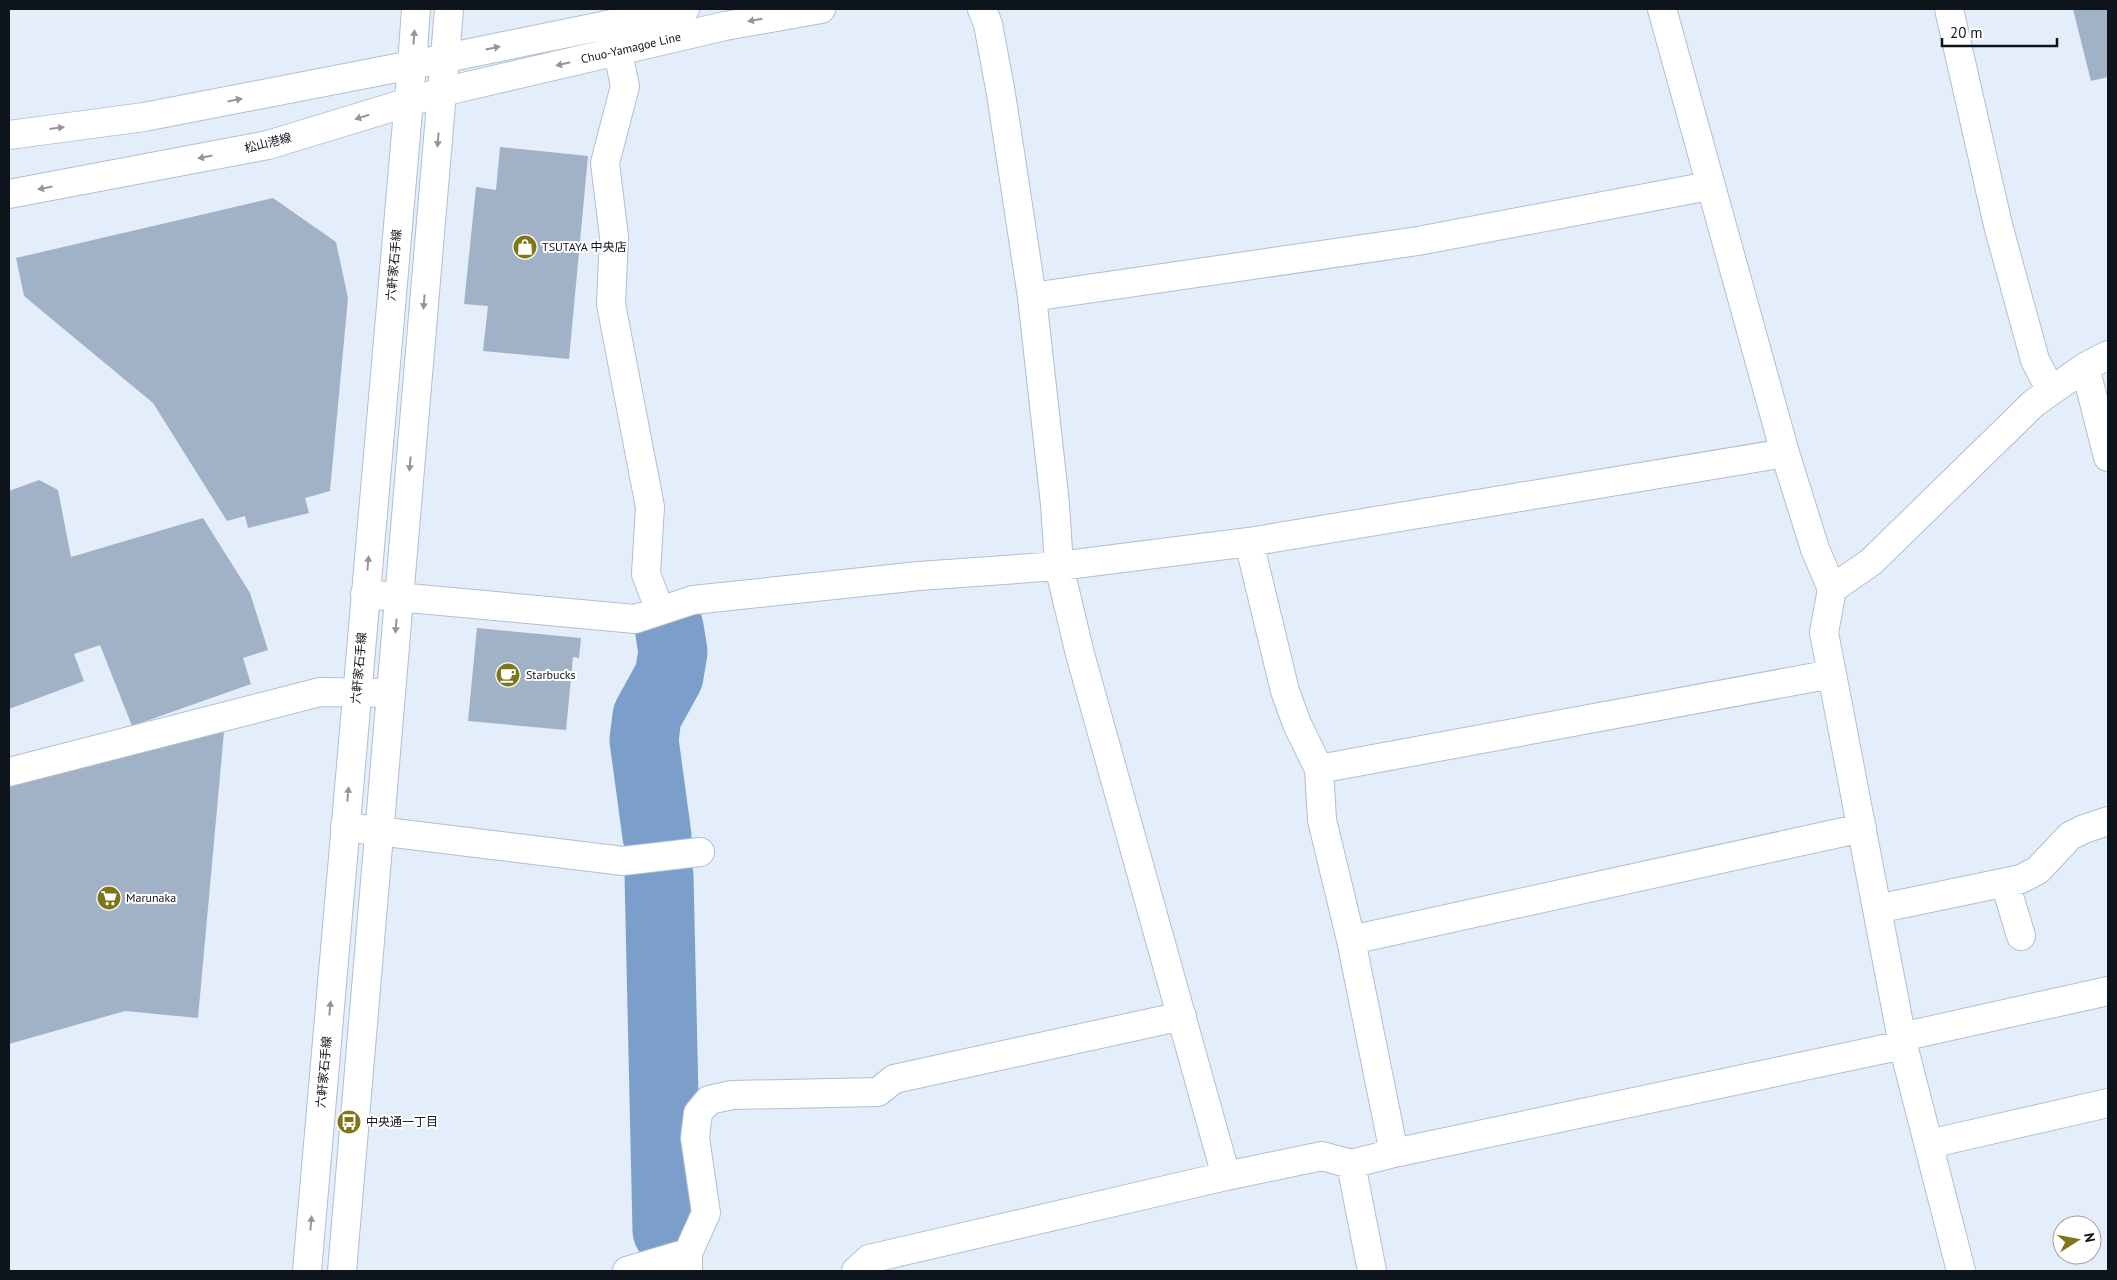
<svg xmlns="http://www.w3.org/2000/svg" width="2117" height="1280" font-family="'PT Sans','Noto Sans JP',sans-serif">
  <rect width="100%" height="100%" fill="#e4eefb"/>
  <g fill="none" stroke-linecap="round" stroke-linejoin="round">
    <path stroke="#7b9fca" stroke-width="69" d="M657,836L644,740L647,716L669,676L673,652L669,627
      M659,875L667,1231"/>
  </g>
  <path fill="#a1b1c6" d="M2073,9H2108V77L2091,81Z
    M500,147L588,156L569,359L483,351L488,306L464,304L476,187L496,190Z
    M273,198L336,242L348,298L330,491L305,498L309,513L248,528L245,516L227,521L153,403L24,296L16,258Z
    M39,480L58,490L71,557L203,518L250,593L268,650L243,658L251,684L132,726L100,645L74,654L84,681L9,709V491Z
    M477,628L581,638L579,658L573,657L566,730L468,721Z
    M224,732L198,1018L125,1011L9,1044V785Z"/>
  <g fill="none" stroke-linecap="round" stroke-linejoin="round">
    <defs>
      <path id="street" d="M982,9L988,24L1001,94L1032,297L1055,504L1059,566L1080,654L1226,1176
        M1662,9L1785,453
        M1949,9L1998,225L2035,360L2051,391
        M613,28L625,86L605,163L614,237L611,304L650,507L646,574L660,611
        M1032,297L1418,241L1709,186
        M2085,367L2108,457
        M1249,542L1285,691L1297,724L1319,769L1322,820L1351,940L1394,1153
        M1832,589L1871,562L2034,403L2085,367L2108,355
        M365,594L635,619L693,600L919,576L1059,566L1249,542L1785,453L1815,549L1832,589L1824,633L1832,674L1903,1045L1961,1271
        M1319,769L1832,674
        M9,772L320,692L391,693
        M345,827L623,861L700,852
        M2005,883L2021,936
        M1877,909L2021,879L2038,870L2070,836L2084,829L2108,821
        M1351,940L1862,828
        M1901,1037L2108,991
        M1929,1144L2108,1103
        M1351,1164L1372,1271
        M627,1271L688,1253
        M688,1271V1253L706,1213L695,1138L698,1113L709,1100L732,1095L878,1092L894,1079L1182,1016
        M856,1271L869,1259L1226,1176L1322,1156L1351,1164L1394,1153L1903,1045"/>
      <path id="secondary" d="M307,1271L412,65L685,9
        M342,1271L442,92L725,26L821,9"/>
      <path id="primary" d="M9,135L144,117L412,65L416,9
        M9,194L268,145L442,92L449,9"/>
    </defs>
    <use href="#street" stroke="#afbfd3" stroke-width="30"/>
    <use href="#secondary" stroke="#afbfd3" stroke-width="30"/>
    <use href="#primary" stroke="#afbfd3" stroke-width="30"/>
    <use href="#street" stroke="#fff" stroke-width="28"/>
    <use href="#secondary" stroke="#fff" stroke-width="28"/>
    <use href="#primary" stroke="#fff" stroke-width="28"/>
  </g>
  <defs><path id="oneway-solid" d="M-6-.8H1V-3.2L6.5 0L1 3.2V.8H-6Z" transform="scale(1.25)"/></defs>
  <g fill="#939598">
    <use href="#oneway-solid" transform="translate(755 20) rotate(170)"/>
    <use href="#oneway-solid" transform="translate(414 37) rotate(-86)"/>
    <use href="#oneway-solid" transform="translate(493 48) rotate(-12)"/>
    <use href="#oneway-solid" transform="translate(563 64) rotate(167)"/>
    <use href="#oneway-solid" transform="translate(235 100) rotate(-11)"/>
    <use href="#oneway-solid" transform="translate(362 117) rotate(163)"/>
    <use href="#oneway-solid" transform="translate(57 128) rotate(-7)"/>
    <use href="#oneway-solid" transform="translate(438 140) rotate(95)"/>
    <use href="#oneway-solid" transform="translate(205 157) rotate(169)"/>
    <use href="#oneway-solid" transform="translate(45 188) rotate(169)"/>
    <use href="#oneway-solid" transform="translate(424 302) rotate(95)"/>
    <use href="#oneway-solid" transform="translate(410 464) rotate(95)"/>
    <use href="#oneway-solid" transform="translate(368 563) rotate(-85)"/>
    <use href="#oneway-solid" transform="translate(396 626) rotate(95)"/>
    <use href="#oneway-solid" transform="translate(348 794) rotate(-85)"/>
    <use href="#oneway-solid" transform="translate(330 1008) rotate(-85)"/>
    <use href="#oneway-solid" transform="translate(311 1223) rotate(-85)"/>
  </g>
  <defs>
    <symbol id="shop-disc" viewBox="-11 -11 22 22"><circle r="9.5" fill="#7f761a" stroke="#fff"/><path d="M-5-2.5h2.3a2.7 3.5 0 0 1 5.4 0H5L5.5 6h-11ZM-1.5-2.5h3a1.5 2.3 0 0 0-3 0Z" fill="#fff"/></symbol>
    <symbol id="cafe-disc" viewBox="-11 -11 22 22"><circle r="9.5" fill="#7f761a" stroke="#fff"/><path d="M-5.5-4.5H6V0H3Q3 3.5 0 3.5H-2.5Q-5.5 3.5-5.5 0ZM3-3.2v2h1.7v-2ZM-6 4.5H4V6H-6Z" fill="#fff"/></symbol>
    <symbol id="supermarket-disc" viewBox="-11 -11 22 22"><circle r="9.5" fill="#7f761a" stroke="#fff"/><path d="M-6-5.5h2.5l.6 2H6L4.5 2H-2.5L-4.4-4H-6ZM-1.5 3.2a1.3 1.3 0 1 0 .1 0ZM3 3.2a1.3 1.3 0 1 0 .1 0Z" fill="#fff"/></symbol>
    <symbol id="bus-disc" viewBox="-11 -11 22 22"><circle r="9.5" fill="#7f761a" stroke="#fff"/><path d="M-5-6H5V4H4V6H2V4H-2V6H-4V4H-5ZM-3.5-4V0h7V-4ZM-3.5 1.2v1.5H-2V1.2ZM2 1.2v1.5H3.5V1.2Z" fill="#fff"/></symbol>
  </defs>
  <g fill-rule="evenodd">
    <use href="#shop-disc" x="511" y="233" width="28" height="28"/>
    <use href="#cafe-disc" x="494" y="661" width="28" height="28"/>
    <use href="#supermarket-disc" x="95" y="884" width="28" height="28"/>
    <use href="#bus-disc" x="335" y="1108" width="28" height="28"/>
  </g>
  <g text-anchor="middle" stroke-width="4" stroke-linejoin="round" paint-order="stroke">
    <g font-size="12" fill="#0e141b" stroke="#fff">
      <text transform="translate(631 48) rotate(-13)" y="4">Chuo-Yamagoe Line</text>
      <text transform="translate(268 143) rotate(-14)" y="4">松山港線</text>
      <text transform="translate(394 265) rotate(-85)" y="4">六軒家石手線</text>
      <text transform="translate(359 668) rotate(-85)" y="4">六軒家石手線</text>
      <text transform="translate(324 1072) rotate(-85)" y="4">六軒家石手線</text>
    </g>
    <g font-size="12" fill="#0e141b" stroke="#fff" text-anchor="start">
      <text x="542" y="251">TSUTAYA 中央店</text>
      <text x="526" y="679">Starbucks</text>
      <text x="126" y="902">Marunaka</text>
      <text x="366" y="1126">中央通一丁目</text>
    </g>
  </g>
  <rect width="2117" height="1280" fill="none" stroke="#0e141b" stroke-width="20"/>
  <g transform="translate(2077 1240) rotate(79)"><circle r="24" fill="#ffffff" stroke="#9fa1a4"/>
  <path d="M0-4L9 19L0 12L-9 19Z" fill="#7f761a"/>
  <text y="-8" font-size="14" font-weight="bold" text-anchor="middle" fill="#0e141b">N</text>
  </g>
  <path d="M1942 38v8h115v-8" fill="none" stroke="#0e141b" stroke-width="2.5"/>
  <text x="1950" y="38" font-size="15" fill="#0e141b" stroke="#ffffff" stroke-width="4" paint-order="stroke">20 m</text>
</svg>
